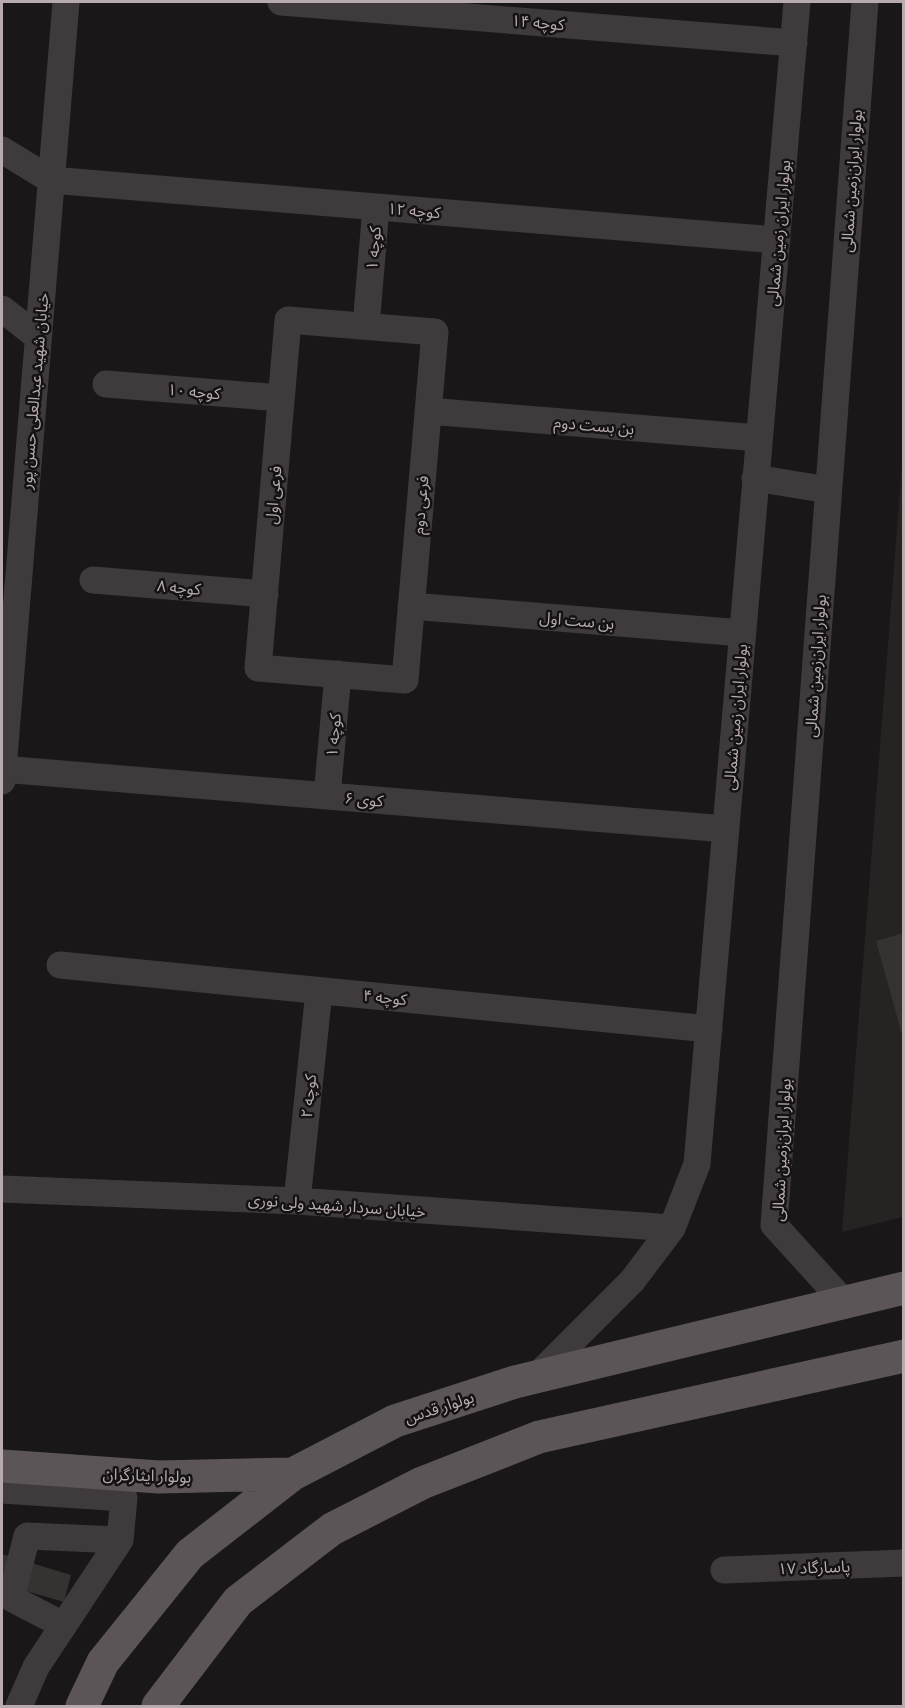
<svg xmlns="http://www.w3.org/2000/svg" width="905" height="1708" font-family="'Titillium Web','Noto Sans Arabic',sans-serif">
  <rect width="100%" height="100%" fill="#191717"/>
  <path fill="#262323" d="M903,453V1217L842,1232Z"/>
  <path fill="#353232" d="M904,933V1038H903L876,941Z
    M2,1554L71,1575L64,1602L2,1584Z"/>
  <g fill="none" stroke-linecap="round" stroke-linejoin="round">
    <path stroke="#3f3b3c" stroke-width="27" d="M281,2L794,43
      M2,150L51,180L777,240
      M2,309L38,337
      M288,320L435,332L405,680L258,668Z
      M366,326L376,207
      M106,384L281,398
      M428,411L759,438
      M755,478L828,490
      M93,580L265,594
      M411,606L742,633
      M2,769L726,829
      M2,781L66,2
      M327,796L338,674
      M60,965L709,1029
      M2,1189L297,1201L672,1228
      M297,1201L319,991
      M845,1303L774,1225L865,2
      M536,1377L632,1281L672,1228L697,1164L797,2
      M2,1490L124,1498L120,1540L36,1667L19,1706
      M724,1570L904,1563
      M63,1625L11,1598L27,1536L120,1540"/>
    <path stroke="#5c5557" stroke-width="33" d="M2,1466L159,1477L293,1474
      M82,1706L103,1662L190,1554L293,1474L395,1421L515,1382L904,1288
      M158,1706L238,1601L332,1529L422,1483L539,1437L904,1356"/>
  </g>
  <g text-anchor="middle" stroke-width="5" stroke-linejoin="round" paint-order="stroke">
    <g font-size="16" fill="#b7abaf" stroke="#141212">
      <text transform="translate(538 22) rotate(5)" y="6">کوچه ۱۴</text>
      <text transform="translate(851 181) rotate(-86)" y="6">بولوار ایران‌زمین شمالی</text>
      <text transform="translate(414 210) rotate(5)" y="6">کوچه ۱۲</text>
      <text transform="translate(778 233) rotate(-85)" y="6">بولوار ایران زمین شمالی</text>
      <text transform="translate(373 248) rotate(-85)" y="6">کوچه ۱</text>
      <text transform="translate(34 391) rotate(-85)" y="6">خیابان شهید عبدالعلی حسن پور</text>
      <text transform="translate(194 391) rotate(5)" y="6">کوچه ۱۰</text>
      <text transform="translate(594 425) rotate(5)" y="6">بن بست دوم</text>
      <text transform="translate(273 495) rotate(-85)" y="6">فرعی اول</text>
      <text transform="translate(420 505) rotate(-85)" y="6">فرعی دوم</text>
      <text transform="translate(179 587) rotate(5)" y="6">کوچه ۸</text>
      <text transform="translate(577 620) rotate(5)" y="6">بن ست اول</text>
      <text transform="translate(815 666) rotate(-86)" y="6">بولوار ایران‌زمین شمالی</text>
      <text transform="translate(735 717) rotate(-85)" y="6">بولوار ایران زمین شمالی</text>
      <text transform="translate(333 735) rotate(-85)" y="6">کوچه ۱</text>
      <text transform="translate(364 799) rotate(5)" y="6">کوی ۶</text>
      <text transform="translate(385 997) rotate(6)" y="6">کوچه ۴</text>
      <text transform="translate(308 1096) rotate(-84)" y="6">کوچه ۲</text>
      <text transform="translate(781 1150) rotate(-87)" y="6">بولوار ایران‌زمین شمالی</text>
      <text transform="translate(337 1205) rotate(4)" y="6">خیابان سردار شهید ولی نوری</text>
      <text transform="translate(439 1407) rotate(-18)" y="6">بولوار قدس</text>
      <text transform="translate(147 1475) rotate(2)" y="6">بولوار ایثارگران</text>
      <text transform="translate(814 1567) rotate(-2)" y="6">پاسارگاد ۱۷</text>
    </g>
  </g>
  <rect width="905" height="1708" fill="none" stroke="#b7abaf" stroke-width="6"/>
</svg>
